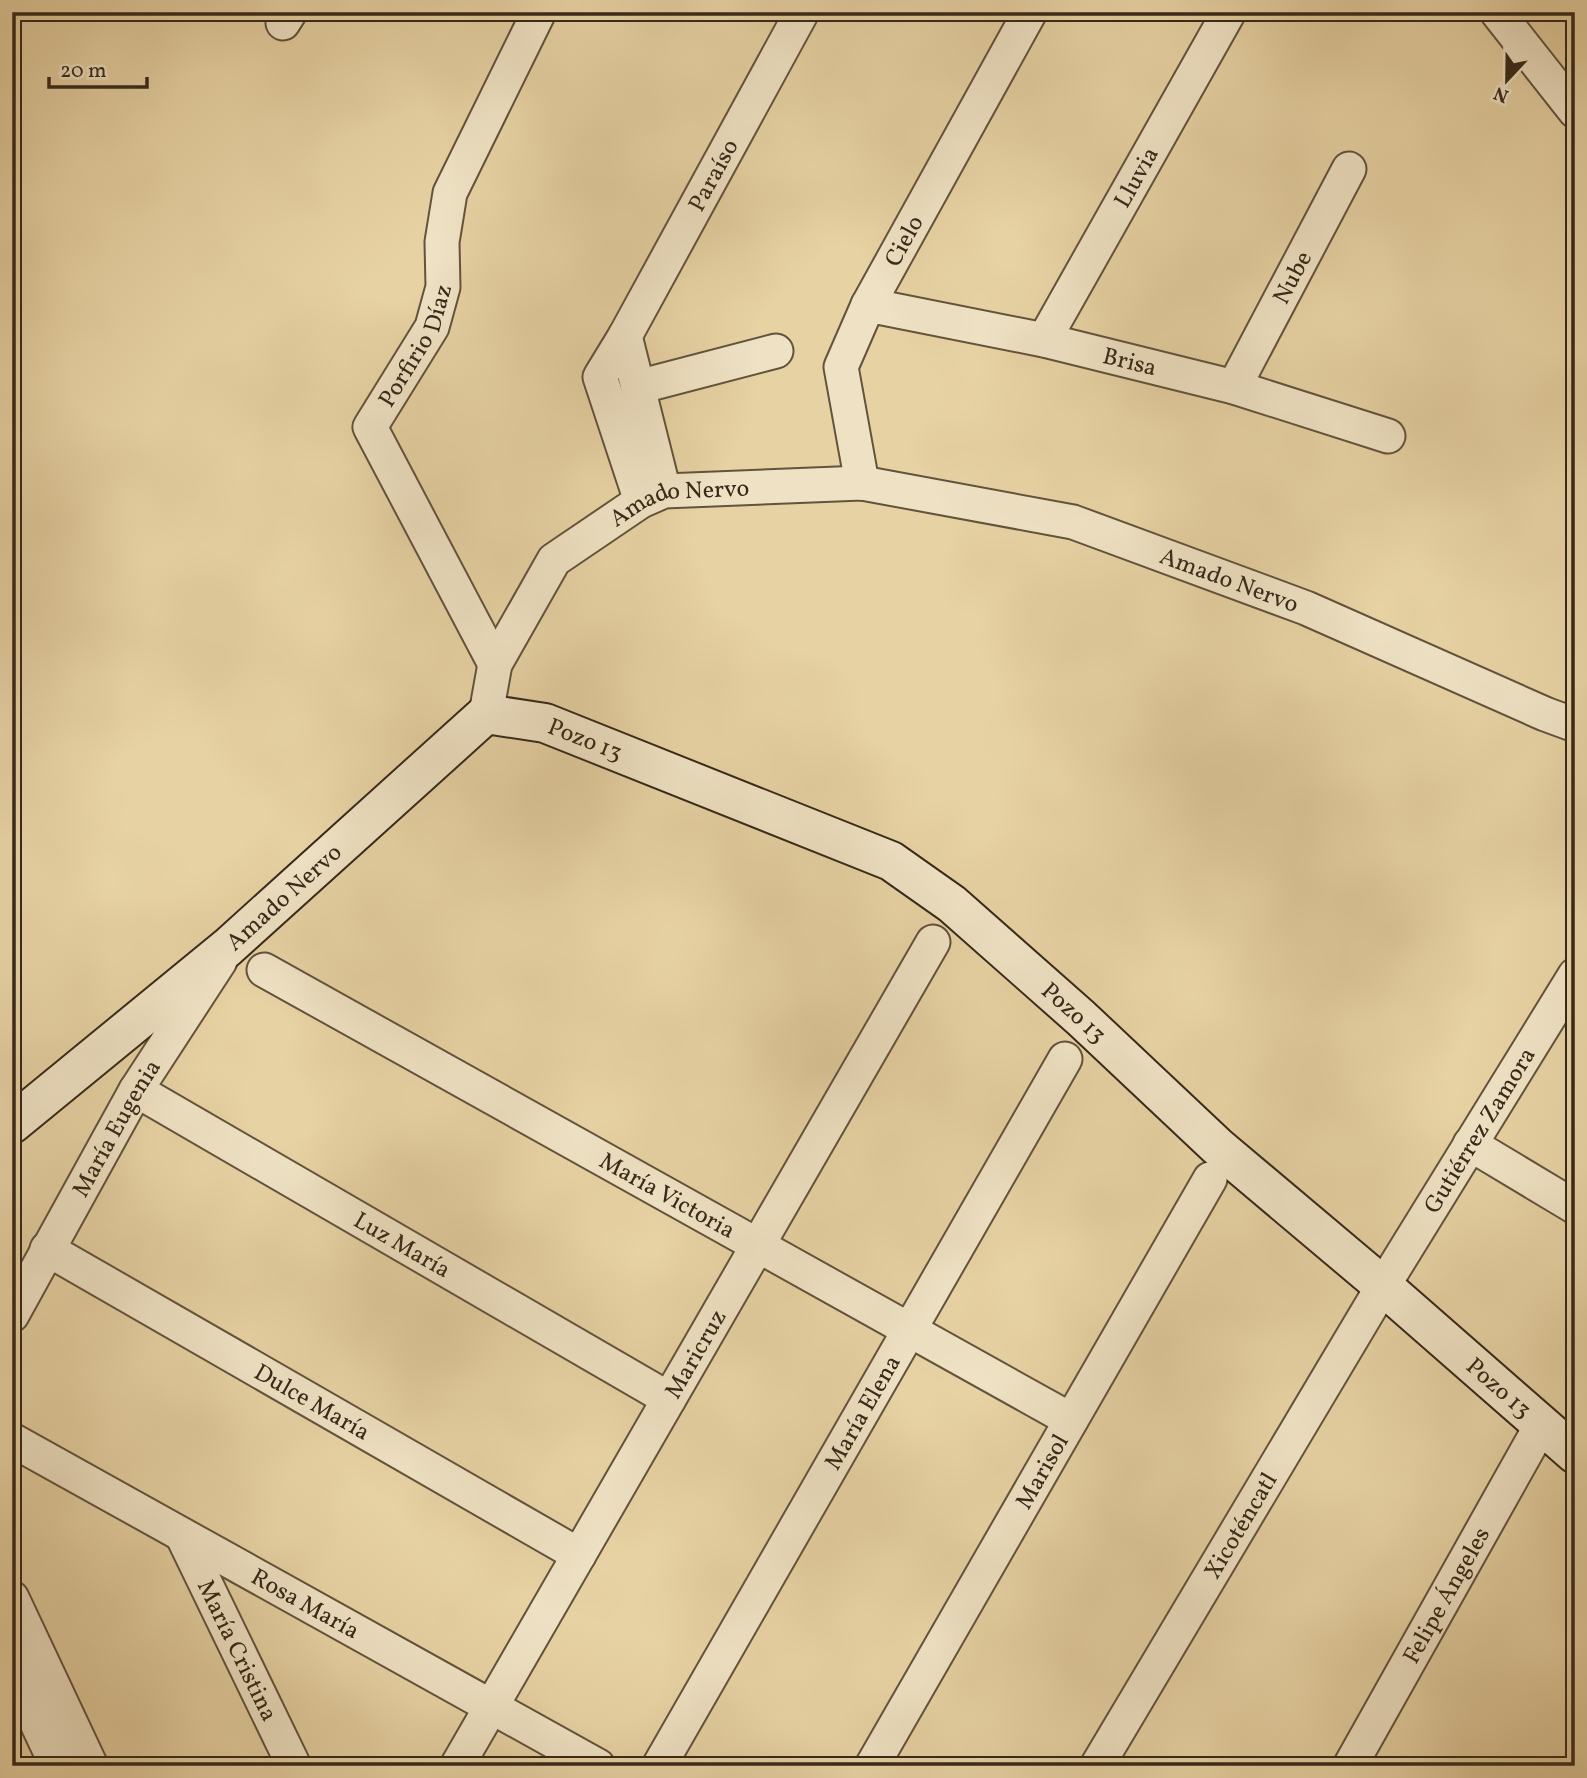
<svg xmlns="http://www.w3.org/2000/svg" width="1587" height="1778" font-family="Vollkorn,serif">
  <rect width="100%" height="100%" fill="#e7d2a4"/>
  <filter id="stains"><feTurbulence type="fractalNoise" baseFrequency=".00286" numOctaves="4"/><feColorMatrix values="0 0 0 0 .2 0 0 0 0 .09 0 0 0 0 .02 0 0 0 .5 -.17"/></filter>
  <radialGradient id="worn" r=".72"><stop offset=".6" stop-color="#630" stop-opacity="0"/><stop offset="1" stop-color="#630" stop-opacity=".3"/></radialGradient>
  <g fill="none" stroke-linecap="round" stroke-linejoin="round">
    <defs>
      <g id="street">
        <path d="M1497,12L1575,111"/>
        <path d="M283,23L290,12"/>
        <path id="s1" d="M868,305L1044,340L1234,387L1388,436"/>
        <path d="M625,336L664,491"/>
        <path id="s2" d="M1044,340L1229,12"/>
        <path d="M638,387L776,351"/>
        <path id="s3" d="M1234,387L1349,169"/>
        <path id="s4" d="M862,483L841,367L868,305L1030,12"/>
        <path id="s5" d="M641,501L600,377L625,336L802,12"/>
        <path id="s6" d="M495,664L370,427L432,327L443,287L442,242L450,193L539,12"/>
        <path id="s7" d="M486,714L495,664L554,560L641,501L664,491L862,483L1073,522L1306,608L1545,714L1575,725"/>
        <path id="s8" d="M264,970L1071,1420"/>
        <path id="s9" d="M136,1090L669,1399"/>
        <path d="M1470,1144L1575,1207"/>
        <path id="s10" d="M47,1249L579,1555"/>
        <path id="s11" d="M12,1315L136,1090L220,961"/>
        <path id="s12" d="M12,1440L598,1766"/>
        <path id="s13" d="M182,1535L294,1766"/>
        <path d="M12,1598L91,1766"/>
        <path d="M12,1670L57,1766"/>
        <path id="s14" d="M457,1766L933,942"/>
        <path id="s15" d="M659,1766L1065,1059"/>
        <path id="s16" d="M872,1766L1210,1179"/>
        <path id="s17" d="M1097,1766L1383,1286L1575,975"/>
        <path id="s18" d="M1350,1766L1542,1424"/>
      </g>
      <g id="secondary">
        <path id="s19" d="M12,1124L228,947L486,714L545,723L891,861L952,904L1081,1018L1218,1147L1383,1286L1575,1454"/>
      </g>
    </defs>
    <use href="#street" stroke="#62533c" stroke-width="37"/>
    <use href="#secondary" stroke="#362919" stroke-width="42"/>
    <use href="#street" stroke="#efe2c4" stroke-width="33"/>
    <use href="#secondary" stroke="#efe2c4" stroke-width="38"/>
  </g>
  <g text-anchor="middle" stroke-width="6" stroke-linejoin="round" paint-order="stroke">
    <g font-size="24" fill="#362919" stroke="#efe2c4">
      <text dy="8" stroke="none"><textPath href="#s5" startOffset="362">Paraíso</textPath></text>
      <text dy="8" stroke="none"><textPath href="#s2" startOffset="187">Lluvia</textPath></text>
      <text dy="8" stroke="none"><textPath href="#s4" startOffset="259">Cielo</textPath></text>
      <text dy="8" stroke="none"><textPath href="#s3" startOffset="124">Nube</textPath></text>
      <text dy="8" stroke="none"><textPath href="#s6" startOffset="362">Porfirio Díaz</textPath></text>
      <text dy="8" stroke="none"><textPath href="#s1" startOffset="268">Brisa</textPath></text>
      <text dy="8" stroke="none"><textPath href="#s7" startOffset="313">Amado Nervo</textPath></text>
      <text dy="8" stroke="none"><textPath href="#s7" startOffset="880">Amado Nervo</textPath></text>
      <text dy="8" stroke="none"><textPath href="#s19" startOffset="730">Pozo 13</textPath></text>
      <text dy="8" stroke="none"><textPath href="#s19" startOffset="354">Amado Nervo</textPath></text>
      <text dy="8" stroke="none"><textPath href="#s19" startOffset="1297">Pozo 13</textPath></text>
      <text dy="8" stroke="none"><textPath href="#s11" startOffset="214">María Eugenia</textPath></text>
      <text dy="8" stroke="none"><textPath href="#s17" startOffset="742">Gutiérrez Zamora</textPath></text>
      <text dy="8" stroke="none"><textPath href="#s8" startOffset="462">María Victoria</textPath></text>
      <text dy="8" stroke="none"><textPath href="#s9" startOffset="308">Luz María</textPath></text>
      <text dy="8" stroke="none"><textPath href="#s14" startOffset="476">Maricruz</textPath></text>
      <text dy="8" stroke="none"><textPath href="#s19" startOffset="1864">Pozo 13</textPath></text>
      <text dy="8" stroke="none"><textPath href="#s10" startOffset="306">Dulce María</textPath></text>
      <text dy="8" stroke="none"><textPath href="#s15" startOffset="408">María Elena</textPath></text>
      <text dy="8" stroke="none"><textPath href="#s16" startOffset="340">Marisol</textPath></text>
      <text dy="8" stroke="none"><textPath href="#s17" startOffset="280">Xicoténcatl</textPath></text>
      <text dy="8" stroke="none"><textPath href="#s18" startOffset="196">Felipe Ángeles</textPath></text>
      <text dy="8" stroke="none"><textPath href="#s12" startOffset="336">Rosa María</textPath></text>
      <text dy="8" stroke="none"><textPath href="#s13" startOffset="128">María Cristina</textPath></text>
    </g>
  </g>
  <rect width="1587" height="1778" fill="none" stroke="#e7d2a4" stroke-width="42"/>
  <rect x="14" y="14" width="1559" height="1750" fill="none" stroke="#362919" stroke-width="3.5"/>
  <rect x="21" y="21" width="1545" height="1736" fill="none" stroke="#362919" stroke-width="2"/>
  <g transform="translate(1507 80) rotate(202)" stroke="#efe2c4" stroke-width="5" paint-order="stroke">
  <path d="M0-5L12 26L0 18L-12 26Z" fill="#362919"/>
  <text y="-10" font-size="19" font-weight="bold" text-anchor="middle" fill="#362919">N</text>
  </g>
  <path d="M49 77v10h98v-10" fill="none" stroke="#362919" stroke-width="3.5"/>
  <text x="60" y="77" font-size="21" fill="#362919" stroke="#efe2c4" stroke-width="5" paint-order="stroke">20 m</text>
  <rect width="100%" height="100%" filter="url(#stains)"/>
  <rect width="100%" height="100%" fill="url(#worn)"/>
</svg>
